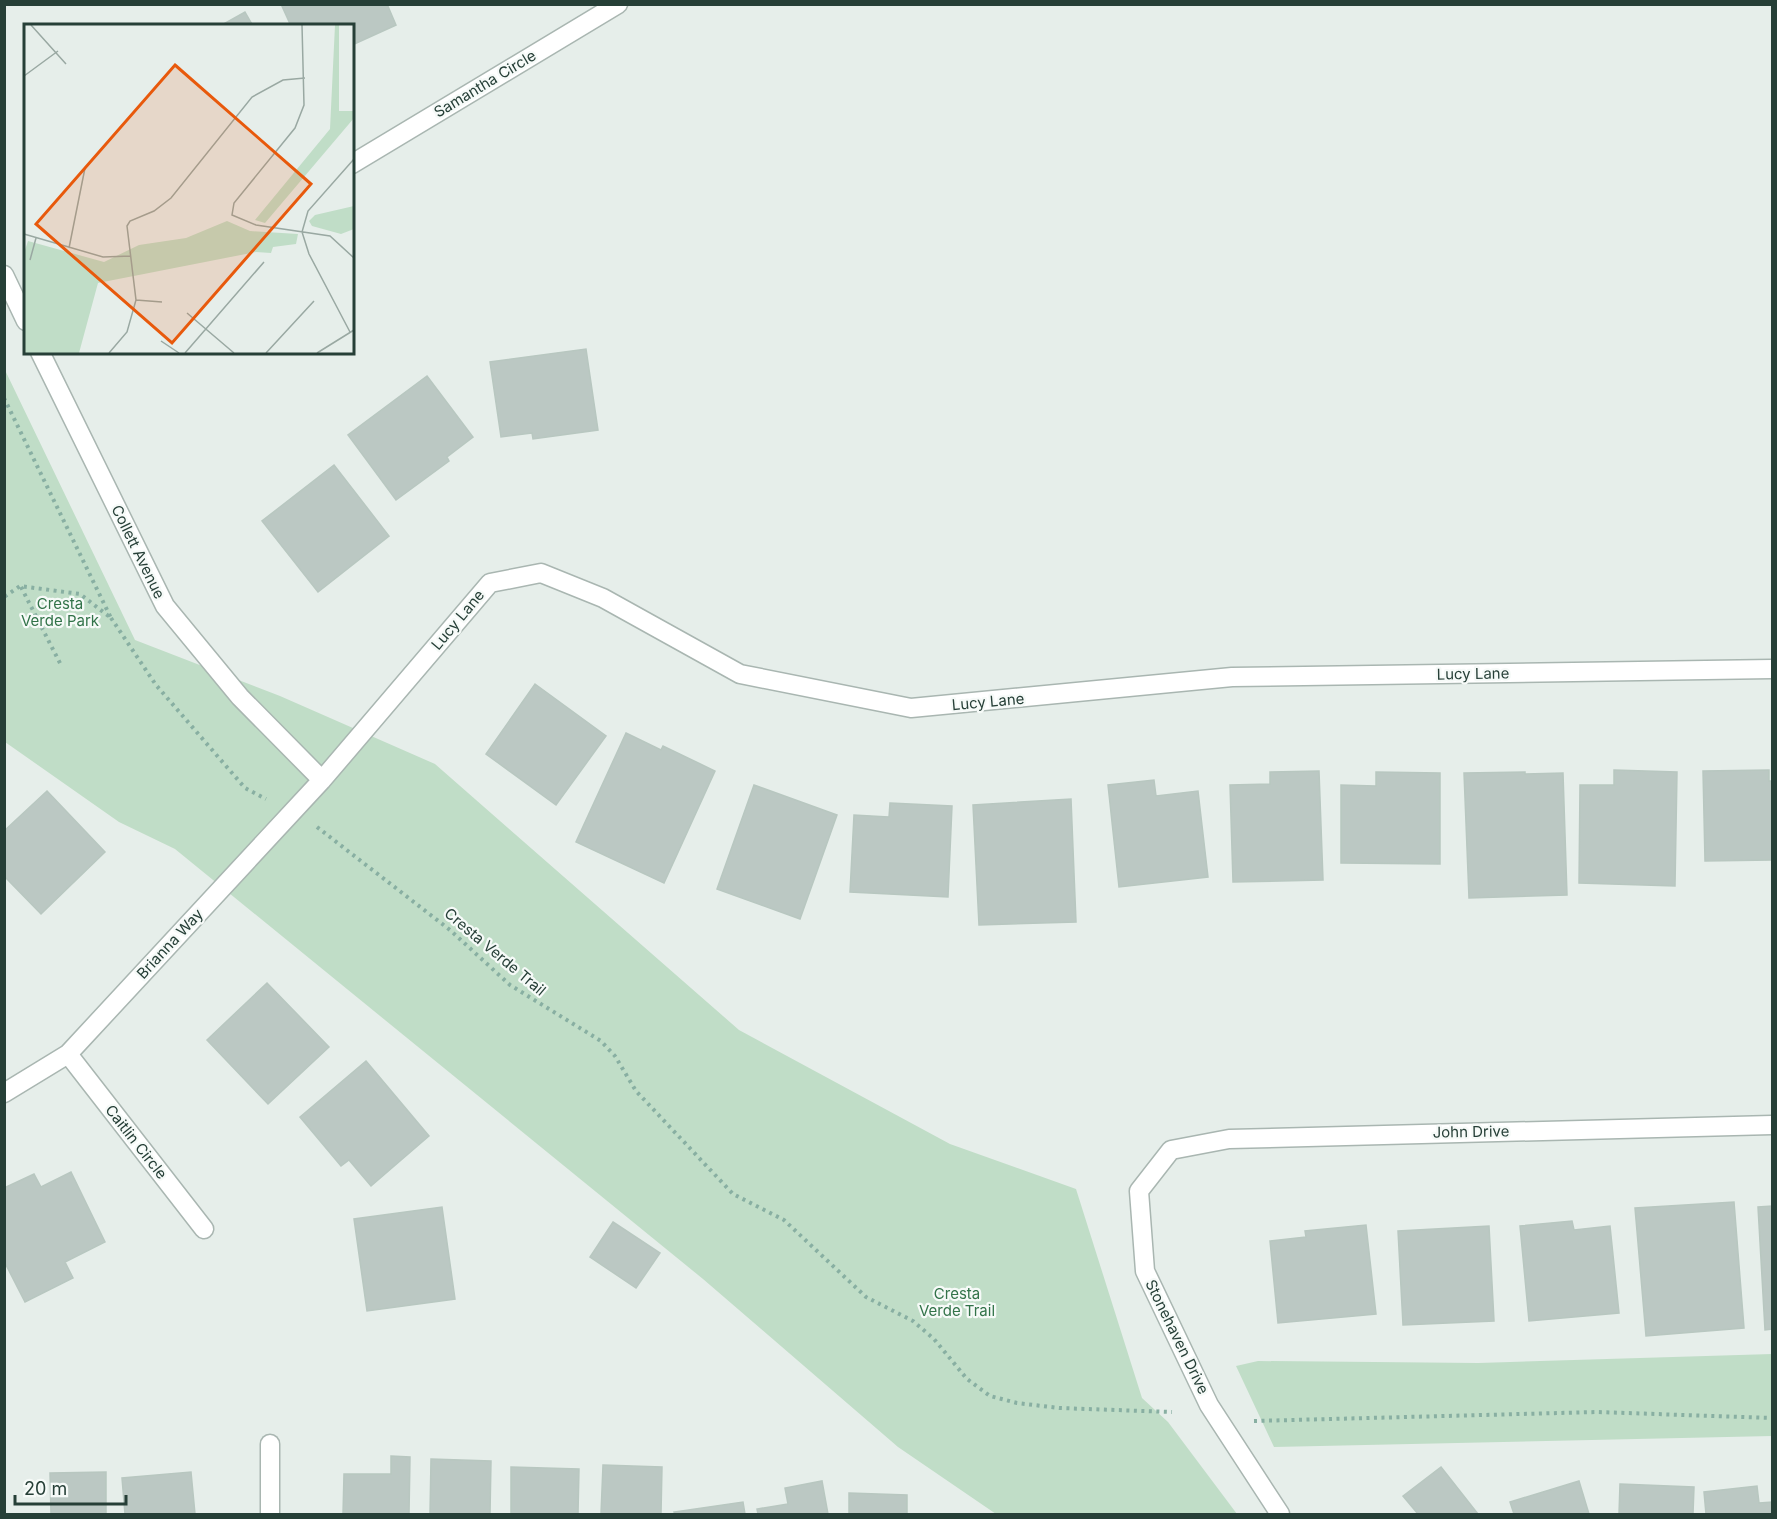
<svg xmlns="http://www.w3.org/2000/svg" width="1777" height="1519" font-family="Inter,sans-serif">
  <rect width="100%" height="100%" fill="#e6eeea"/>
  <path fill="#c0ddc7" d="M4,368L135,640L280,696L435,764L739,1030L950,1144L1076,1189L1142,1398L1168,1422L1237,1514H996L898,1447L703,1279L175,849L119,822L5,742Z
    M1772,1354V1436L1274,1447L1236,1366L1258,1361L1478,1363Z"/>
  <path fill="#bbc8c3" stroke="#b8c7c0" stroke-width="1.5" d="M281,4H387L396,25L352,45V26H291Z
    M245,12L253,26H220Z
    M586,349L598,430L533,439L532,433L501,437L490,362Z
    M427,376L473,437L447,457L449,461L396,500L348,435Z
    M334,465L389,536L318,592L262,521Z
    M535,684L606,736L556,805L486,754Z
    M626,733L661,750L663,746L715,771L664,883L576,842Z
    M1614,770L1677,772L1675,886L1579,883L1580,785H1614Z
    M1769,770V781H1772V860L1705,861L1703,771Z
    M1319,771L1323,880L1233,882L1230,785L1270,784V772Z
    M1376,772L1440,773V864L1341,863V785L1376,786Z
    M1525,772V774L1563,773L1567,895L1469,898L1464,773Z
    M1154,780L1156,796L1198,791L1208,877L1119,887L1108,785Z
    M754,785L837,815L800,919L717,889Z
    M47,791L105,852L41,914L4,876V831Z
    M1071,799L1076,922L979,925L973,805Z
    M890,803L952,806L948,897L850,892L854,815L889,817Z
    M267,983L329,1047L268,1104L207,1040Z
    M366,1061L429,1136L371,1186L349,1160L341,1166L300,1117Z
    M71,1172L105,1242L65,1262L73,1278L25,1302L4,1261V1188L34,1174L41,1187Z
    M1734,1202L1744,1328L1646,1336L1635,1208Z
    M1772,1206V1329L1765,1330L1758,1207Z
    M442,1207L455,1299L367,1311L354,1219Z
    M1572,1221L1574,1230L1610,1226L1619,1313L1529,1321L1520,1226Z
    M613,1222L660,1253L636,1288L590,1257Z
    M1366,1225L1376,1314L1278,1323L1270,1241L1306,1237L1305,1231Z
    M1489,1226L1494,1321L1403,1325L1398,1231Z
    M391,1456L410,1457L409,1514H343L344,1474H391Z
    M431,1459L491,1461L490,1514H430Z
    M603,1465L662,1467L661,1514H601Z
    M511,1467L579,1469L578,1514H511Z
    M1441,1467L1478,1514H1418L1403,1496Z
    M106,1472V1514H51L50,1473Z
    M191,1472L195,1514H125L122,1478Z
    M822,1481L828,1514H758L757,1509L788,1504L785,1488Z
    M1579,1481L1589,1514H1514L1510,1502Z
    M1620,1484L1694,1487L1693,1514H1619Z
    M1757,1486L1759,1503L1772,1502V1514H1706L1704,1492Z
    M849,1493L907,1495V1514H849Z
    M743,1502L745,1514H675L674,1512Z"/>
  <g fill="none" stroke-linecap="round" stroke-linejoin="round">
    <defs>
      <path id="minor" d="M352,164L618,4
        M4,275L26,321
        M40,352L165,606L240,697L322,780
        M68,1054L204,1229
        M4,1093L68,1054L322,780L490,583L541,573L603,598L740,674L911,708L1232,677L1772,669
        M1280,1514L1209,1405L1145,1271L1139,1191L1171,1150L1229,1139L1772,1125"/>
      <path id="tertiary" d="M270,1514V1444"/>
    </defs>
    <use href="#minor" stroke="#a9b6b1" stroke-width="21"/>
    <use href="#tertiary" stroke="#a9b6b1" stroke-width="21"/>
    <path stroke="#88afa2" stroke-width="4" stroke-dasharray="3 4.5" stroke-linecap="butt" d="M4,398L111,618L80,594L20,586L4,597
      M21,587L62,667
      M111,618L156,685L245,788L266,799
      M317,827L450,930L510,985L601,1041L615,1056L636,1091L733,1194L784,1220L866,1297L913,1321L934,1339L967,1379L990,1396L1017,1403L1059,1408L1172,1412
      M1254,1421L1597,1412L1772,1418"/>
    <use href="#minor" stroke="#fff" stroke-width="18"/>
    <use href="#tertiary" stroke="#fff" stroke-width="18"/>
  </g>
  <g text-anchor="middle" stroke-width="4.5" stroke-linejoin="round" paint-order="stroke">
    <g font-size="15" fill="#263f37" stroke="#f6faf8">
      <text transform="translate(485 84) rotate(-31)" y="5">Samantha Circle</text>
      <text transform="translate(138 552) rotate(64)" y="5">Collett Avenue</text>
      <text transform="translate(458 620) rotate(-50)" y="5">Lucy Lane</text>
      <text transform="translate(1473 674) rotate(-1)" y="5">Lucy Lane</text>
      <text transform="translate(988 702) rotate(-5)" y="5">Lucy Lane</text>
      <text transform="translate(170 944) rotate(-47)" y="5">Brianna Way</text>
      <text transform="translate(495 952) rotate(40)" y="5">Cresta Verde Trail</text>
      <text transform="translate(1471 1132) rotate(-1)" y="5">John Drive</text>
      <text transform="translate(136 1142) rotate(52)" y="5">Caitlin Circle</text>
      <text transform="translate(1177 1337) rotate(64)" y="5">Stonehaven Drive</text>
    </g>
    <g font-size="15" fill="#327349" stroke="#f6faf8">
      <text x="60" y="609">Cresta<tspan x="60" dy="17">Verde Park</tspan></text>
      <text x="957" y="1299">Cresta<tspan x="957" dy="17">Verde Trail</tspan></text>
    </g>
  </g>
  <g transform="translate(24 24)">
    <rect width="330" height="330" fill="#e6eeea"/>
    <path d="M311,1H315V87H330V94L241,199L231,196L306,105ZM330,182V205L317,210L288,202L285,197L291,191ZM203,197L226,207L274,210L272,220L249,223L247,229L232,228L74,259L55,329H0V229L4,217L80,238L115,221L162,214Z" fill="#c0ddc7"/>
    <path fill="none" stroke="#99a8a2" stroke-width="1.5" d="M7,1L42,40M278,1L280,81L271,104L210,179L208,191L232,201L306,212L330,234M0,52L34,27M0,210L79,233L107,232M45,224L61,144M6,236L12,214M112,276L138,278M163,289L210,329M326,308L285,230L278,208L284,187L330,135M137,317L155,329M85,329L103,308L112,276L103,202L106,197L130,187L147,174L228,73L259,56L281,54M161,329L240,238M242,329L290,277M293,329L330,306"/>
    <path fill="#e8590c" fill-opacity="0.15" stroke="#e8590c" stroke-width="3" d="M151,41L287,160L148,319L12,200Z"/>
    <rect width="330" height="330" fill="none" stroke="#263f37" stroke-width="3"/>
  </g>
  <rect width="1777" height="1519" fill="none" stroke="#263f37" stroke-width="12"/>
  <path d="M15 1495v9h111v-9" fill="none" stroke="#263f37" stroke-width="3"/>
  <text x="24" y="1495" font-size="18" fill="#263f37" stroke="#f6faf8" stroke-width="4.5" paint-order="stroke">20 m</text>
</svg>
